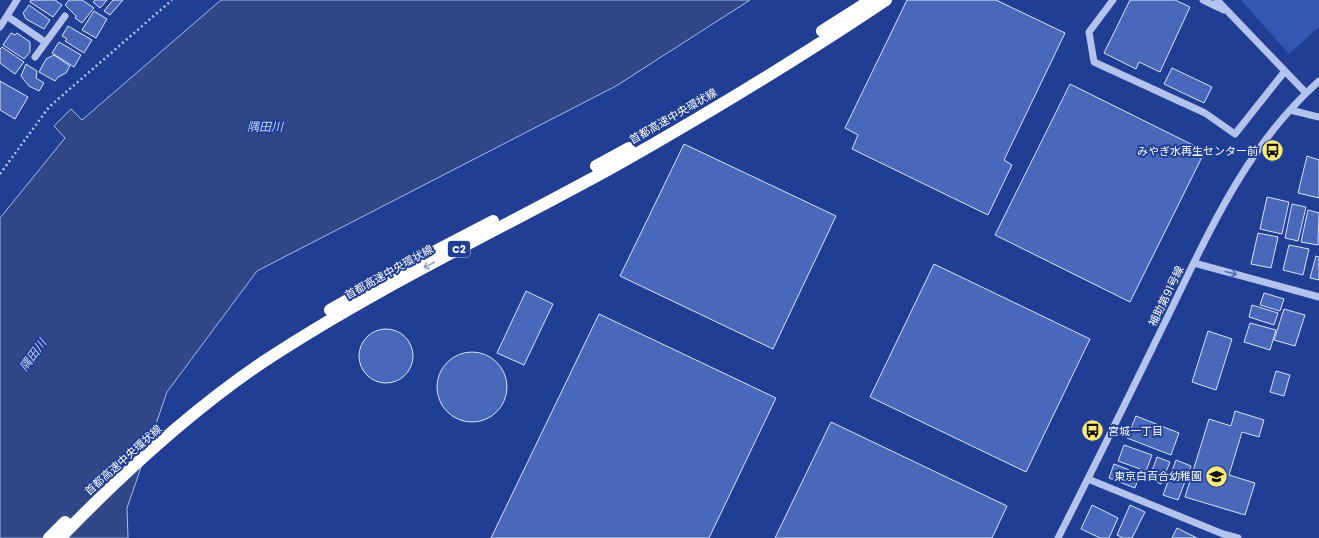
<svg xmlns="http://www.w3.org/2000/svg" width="1319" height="538" font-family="Poppins,'Noto Sans JP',sans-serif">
  <rect width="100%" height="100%" fill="#203f94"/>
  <path fill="#3457b1" d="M1241,0H1319V27L1289,54Z"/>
  <path fill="#314888" stroke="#a7bcef" d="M221,0H750L616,86L257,271L167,392L127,508L128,538H0V218L65,138L54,126L71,109L82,120Z"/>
  <path fill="#4968ba" stroke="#d9e2fa" d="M31,0H55L62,5L53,17L30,2Z
    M69,0H82L94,8L82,23L75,18L76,16L65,5Z
    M95,0H107L100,8L93,2Z
    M113,0H123L110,15L104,11Z
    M907,0H996L1065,33L1004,160L1012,165L988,215L852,149L858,135L845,128Z
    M1130,0H1175L1190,7L1160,72L1139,62L1136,69L1104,53Z
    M29,5L50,20L44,29L26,19L23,13Z
    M94,11L107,19L96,38L82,30Z
    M68,26L92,40L84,53L65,41L67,39L62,36Z
    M11,33L15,35L17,33L30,42V52L24,59L3,45Z
    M59,42L81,55L74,67L52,53Z
    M2,47L24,62L15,74L0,63V49Z
    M54,55L70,66L66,73L58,77L55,81L39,72L46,59Z
    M26,64L37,71L36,78L44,83L39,91L29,86L21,76Z
    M1172,68L1212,87L1204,103L1164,84Z
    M0,81L28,97L15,119L0,110Z
    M1070,84L1205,151L1130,302L995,235Z
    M684,144L836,216L773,349L620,276Z
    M1307,156L1319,160V198L1298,193Z
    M1267,197L1289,202L1282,234L1260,229Z
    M1292,204L1306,207L1298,241L1285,238Z
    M1308,210L1319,213L1318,245L1301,242Z
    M1258,233L1278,237L1271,268L1251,264Z
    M1289,245L1309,249L1303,275L1283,270Z
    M1316,256L1319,257V280L1310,278Z
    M934,264L1090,339L1026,472L870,397Z
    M526,291L553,304L524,365L497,353Z
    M1264,293L1284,299L1280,311L1260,305Z
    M1252,305L1278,313L1274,325L1249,317Z
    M1284,309L1305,315L1295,346L1274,340Z
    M599,314L776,398L709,538H491Z
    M1250,323L1276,330L1270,350L1244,342Z
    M359 356a27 27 0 1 1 54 0a27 27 0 1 1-54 0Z
    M1208,331L1232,339L1216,390L1192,382Z
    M437 387a35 35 0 1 1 70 0a35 35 0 1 1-70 0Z
    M1276,371L1290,375L1284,396L1270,392Z
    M1235,411L1264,420L1259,437L1242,432L1229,475L1255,483L1245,515L1185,497L1209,419L1231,426Z
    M1136,416L1179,433L1171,455L1127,438Z
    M831,422L1007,506L992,538H775Z
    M1124,445L1152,455L1146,471L1118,461Z
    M1157,457L1170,462L1161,484L1149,479Z
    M1176,460L1191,466L1178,500L1163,495Z
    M1114,464L1140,474L1135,488L1109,478Z
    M1092,505L1118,518L1109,538H1100L1081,529Z
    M1130,505L1145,512L1132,538H1123L1117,535Z
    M1177,528L1197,538H1172Z"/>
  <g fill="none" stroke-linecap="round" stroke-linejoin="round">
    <path stroke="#b3c3ee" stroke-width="2.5" stroke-dasharray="2 3" stroke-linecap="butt" d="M0,174L49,107L172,0"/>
    <path stroke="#b3c3ee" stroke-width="7" d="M1113,0L1089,32L1094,62L1205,113L1235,134L1285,71
      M1203,0L1224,10
      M1217,0L1306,93
      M7,16L45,42
      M0,27L17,0
      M35,57L65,16
      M1290,110L1319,117
      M1194,263L1319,297
      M1088,479L1223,534L1238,538
      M1058,538C1095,465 1131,392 1167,318C1209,232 1246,146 1319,81"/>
    <path stroke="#fff" stroke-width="12" d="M822,31L871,0
      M596,166L629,148
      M330,310L420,259L493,221
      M49,538L65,522
      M60,538C122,474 189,412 263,362C375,288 497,231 615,166C707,114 798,59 886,0"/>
  </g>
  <defs><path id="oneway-shaft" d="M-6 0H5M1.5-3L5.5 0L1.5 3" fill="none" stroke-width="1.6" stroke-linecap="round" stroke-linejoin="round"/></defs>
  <use stroke="#909fca" href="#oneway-shaft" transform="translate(429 265) rotate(152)"/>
  <use stroke="#536db4" href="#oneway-shaft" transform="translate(1231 273) rotate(15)"/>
  <defs>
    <symbol id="bus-disc" viewBox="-11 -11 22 22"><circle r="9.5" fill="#fbeb74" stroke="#203f94"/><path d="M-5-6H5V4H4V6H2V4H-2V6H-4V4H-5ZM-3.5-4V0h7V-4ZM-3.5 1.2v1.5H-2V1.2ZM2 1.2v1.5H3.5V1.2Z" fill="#111"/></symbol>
    <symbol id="school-disc" viewBox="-11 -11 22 22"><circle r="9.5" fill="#fbeb74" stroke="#203f94"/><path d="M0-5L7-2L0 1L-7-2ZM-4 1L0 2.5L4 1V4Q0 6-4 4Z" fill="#111"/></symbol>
  </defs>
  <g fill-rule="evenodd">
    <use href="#bus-disc" x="1260" y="138" width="25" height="25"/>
    <use href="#bus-disc" x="1080" y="418" width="25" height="25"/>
    <use href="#school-disc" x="1204" y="464" width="25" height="25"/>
  </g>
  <g text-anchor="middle" stroke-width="4" stroke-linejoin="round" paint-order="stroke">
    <rect fill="#203f94" stroke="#bcc5df" stroke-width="1" x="448" y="241" width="22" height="16" rx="3"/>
    <g font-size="10" font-weight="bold" fill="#fff">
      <text x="459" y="253">C2</text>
    </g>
    <g font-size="11" fill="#fff" stroke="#203f94">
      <text transform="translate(673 116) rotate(-30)" y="4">首都高速中央環状線</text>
      <text transform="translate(389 272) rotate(-29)" y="4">首都高速中央環状線</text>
      <text transform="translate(1166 296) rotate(-64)" y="4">補助第91号線</text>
      <text transform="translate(123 460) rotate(-42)" y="4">首都高速中央環状線</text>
    </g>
    <g font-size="11" fill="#fff" stroke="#203f94" text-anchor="end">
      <text x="1258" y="155">みやぎ水再生センター前</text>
      <text x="1108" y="435" text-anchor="start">宮城一丁目</text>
      <text x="1202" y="480">東京白百合幼稚園</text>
    </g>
    <g font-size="12" font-style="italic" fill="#bfcef5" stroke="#203f94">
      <text x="265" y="131">隅田川</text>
      <text transform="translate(33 355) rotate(-54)" y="4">隅田川</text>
    </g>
  </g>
</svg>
